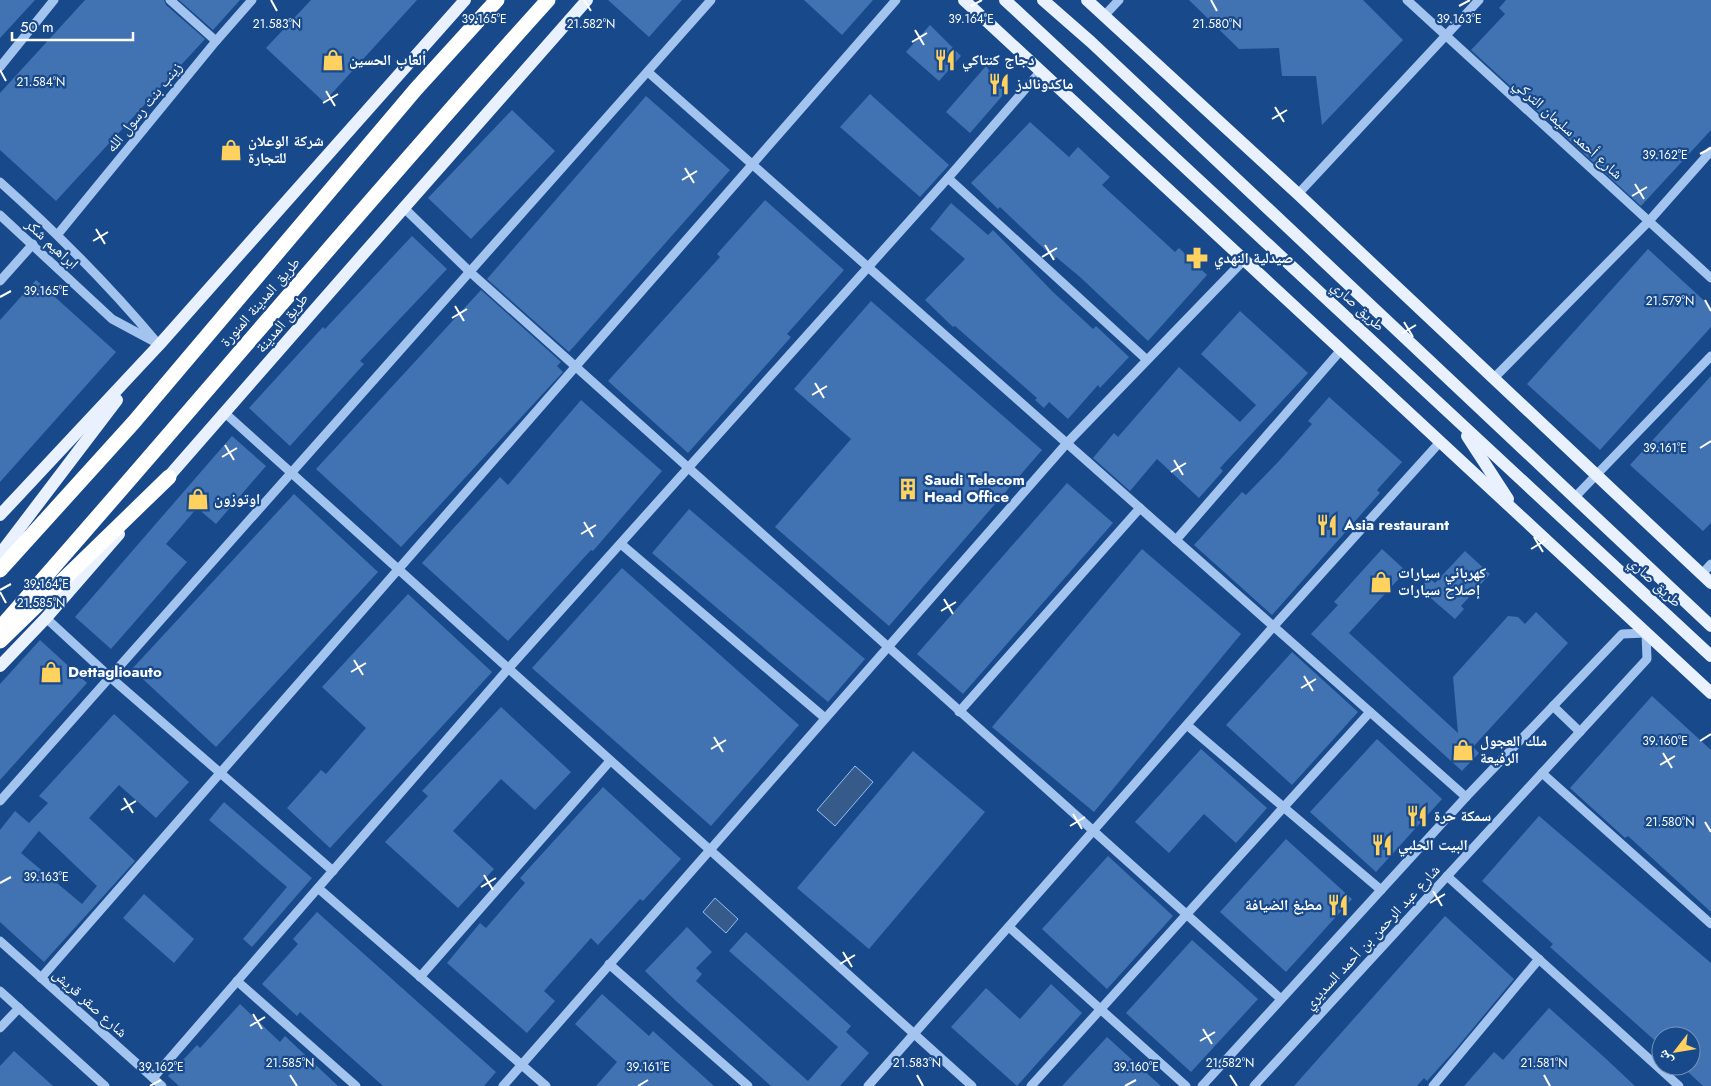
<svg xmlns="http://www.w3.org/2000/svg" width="1711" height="1086" viewBox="0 0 1711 1086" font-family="Jost,'Noto Naskh Arabic',sans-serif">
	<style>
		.water { fill: #365a8a; stroke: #94bff1 }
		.building { fill: #4173b3; fill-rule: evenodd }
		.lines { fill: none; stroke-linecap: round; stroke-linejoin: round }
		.minor { stroke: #a2c4ee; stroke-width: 9 }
		.major { stroke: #e9f1ff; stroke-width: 12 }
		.highway { stroke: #fff; stroke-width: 15 }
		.ticks { fill: none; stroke: #fff; stroke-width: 2 }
		.labels { text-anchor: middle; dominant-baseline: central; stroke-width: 4.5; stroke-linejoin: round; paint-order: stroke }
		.poi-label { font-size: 15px; font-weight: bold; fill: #fff; stroke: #18498b; text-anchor: start }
		.street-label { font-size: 15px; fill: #fff; stroke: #18498b }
		.ticks-label { font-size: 12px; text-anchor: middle; fill: #fff; stroke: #18498b; stroke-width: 4.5; stroke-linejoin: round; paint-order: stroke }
	</style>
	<rect width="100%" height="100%" fill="#18498b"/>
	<g class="water">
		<polygon points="855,766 873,782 835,826 817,810"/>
		<polygon points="715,898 738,919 726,933 703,912"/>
	</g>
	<g class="building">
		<polygon points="0,0 35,0 0,38"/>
		<polygon points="85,0 164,0 166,5 205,39 56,201 0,150 0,93"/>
		<polygon points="179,0 240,0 213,30"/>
		<polygon points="311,0 417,0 324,102 266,48"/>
		<polygon points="608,0 682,0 649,37"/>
		<polygon points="804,0 873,0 842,35"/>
		<polygon points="1189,0 1363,0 1403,40 1322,125 1316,76 1282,76 1279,48 1239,49"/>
		<polygon points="1506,0 1711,0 1711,130 1641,206 1471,50 1505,14 1499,8"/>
		<polygon points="930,25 961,56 939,81 906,52"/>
		<polygon points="986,66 999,84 1010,87 970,133 946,112"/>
		<polygon points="870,94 949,165 920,197 840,127"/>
		<polygon points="646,96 730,170 569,352 487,279"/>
		<polygon points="512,110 555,151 471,239 428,198"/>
		<polygon points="1030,122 1069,157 1078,147 1110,177 1102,185 1175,252 1179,248 1207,275 1148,341 1080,277 1056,257 1055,259 1000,207 998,209 971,183"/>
		<polygon points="765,200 844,270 787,334 791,337 688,453 608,381 720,257 717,254"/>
		<polygon points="951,203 988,235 993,230 1053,292 1093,329 1096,326 1129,357 1100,388 1098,385 1068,419 1049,402 1044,408 1035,400 1037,398 955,326 953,327 925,300 965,259 930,229"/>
		<polygon points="412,236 447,269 360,361 364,364 290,446 249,408 323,327 325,329"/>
		<polygon points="1648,249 1711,307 1711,327 1600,450 1527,384"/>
		<polygon points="36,280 116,352 0,482 0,320"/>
		<polygon points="481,290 561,362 557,366 563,372 401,547 316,469"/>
		<polygon points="871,301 1042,450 889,626 775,527 851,439 794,389"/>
		<polygon points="1240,311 1308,373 1220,468 1223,471 1199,498 1157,459 1130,491 1093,458 1114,433 1118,437 1179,367 1240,422 1256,405 1201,354"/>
		<polygon points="1711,376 1711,523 1703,531 1630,465"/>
		<polygon points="1329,397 1402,462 1377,490 1380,493 1272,615 1194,545 1242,492 1246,495 1279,461 1312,424 1308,421"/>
		<polygon points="581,400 662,471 593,551 591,550 508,641 422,563 500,477 508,485"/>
		<polygon points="232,436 266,466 216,524 197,508 166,544 187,562 111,649 75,617"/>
		<polygon points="1067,483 1113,523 963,694 917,654"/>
		<polygon points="294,494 378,572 216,747 132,669"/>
		<polygon points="689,509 865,659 828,702 652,553"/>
		<polygon points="1142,549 1241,634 1094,812 992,727"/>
		<polygon points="1382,549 1406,571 1349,633 1458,733 1453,677 1508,616 1518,617 1525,624 1536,612 1568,643 1473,747 1479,753 1462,771 1311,634 1338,605 1334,602"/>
		<polygon points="1465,551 1490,574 1461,606 1464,609 1455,619 1419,588 1429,578 1435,583"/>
		<polygon points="622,568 799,725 711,826 532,668"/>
		<polygon points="408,594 492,672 330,848 287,808 321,770 326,774 366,728 322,687"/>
		<polygon points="40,640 87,683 0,780 0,684"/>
		<polygon points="1292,652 1358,712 1292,785 1226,725"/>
		<polygon points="1652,696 1711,750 1711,912 1628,836 1625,838 1570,788"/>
		<polygon points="501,707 571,772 535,810 501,779 453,831 494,869 458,908 385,842 428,796 422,791"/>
		<path d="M114,714L189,782L156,818L119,785L89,818L135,861L44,962L0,922V830L15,811L29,823L48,803L39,796ZM39,831L97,886L82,904L21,853Z"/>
		<polygon points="1377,739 1442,799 1376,872 1310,812"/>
		<polygon points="1201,749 1267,808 1236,843 1204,814 1169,853 1135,822"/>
		<polygon points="913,751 985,812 869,949 797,888"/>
		<polygon points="603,787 681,859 643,901 640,899 598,945 591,938 544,991 555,1001 527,1033 447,963 480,923 486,928 525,883 520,878"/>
		<polygon points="224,802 312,878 252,947 243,939 287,887 209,820"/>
		<polygon points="1539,816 1711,963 1711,1086 1703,1086 1686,1070 1691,1066 1691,1036 1661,1036 1661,1046 1550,947 1553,944 1482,881"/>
		<polygon points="1286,839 1352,899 1286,972 1220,912"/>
		<polygon points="1108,856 1173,916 1107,989 1042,929"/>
		<polygon points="144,894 194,939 174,963 123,918"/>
		<polygon points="317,912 496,1072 484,1086 383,1086 300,1012 297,1016 262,984 298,944 293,939"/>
		<polygon points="1445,916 1514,979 1455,1050 1427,1081 1424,1078 1417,1086 1294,1086"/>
		<polygon points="687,927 712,952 696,968 702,974 696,981 808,1081 838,1047 729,951 746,932 851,1026 846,1032 869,1053 840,1086 771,1086 676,1001 645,971"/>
		<polygon points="1192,940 1258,999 1191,1072 1126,1013"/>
		<polygon points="1051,984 1082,1013 1017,1086 951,1027 986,988 1020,1019"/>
		<polygon points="602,994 649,1036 653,1031 714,1086 596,1086 617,1062 575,1024"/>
		<polygon points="240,1004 280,1042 285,1036 338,1086 179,1086 168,1076 197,1045 200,1048"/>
		<polygon points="1549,1008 1604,1057 1635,1086 1464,1086 1494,1052 1503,1060"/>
		<polygon points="1107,1037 1141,1068 1161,1086 1062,1086"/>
		<polygon points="14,1051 53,1086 0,1086 0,1066"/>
	</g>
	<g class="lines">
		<g class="minor">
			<polyline points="170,0 216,41"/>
			<polyline points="1407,0 1711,278"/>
			<polyline points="1104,16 1119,0"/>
			<polyline points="0,67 54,0"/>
			<polyline points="648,72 1466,797"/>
			<polyline points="948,178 1147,360"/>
			<path d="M0,182C57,233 110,286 159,345"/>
			<polyline points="1298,194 1479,0"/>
			<polyline points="403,207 470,272 1281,999"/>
			<polyline points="0,215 112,319 153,341"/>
			<polyline points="58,234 216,41 252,0"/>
			<polyline points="0,281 33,244"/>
			<polyline points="1493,379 1649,221 1711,151"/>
			<polyline points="226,414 972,1086"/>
			<polyline points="1575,497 1711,356"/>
			<polyline points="1176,540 1341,350"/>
			<polyline points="621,544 825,718"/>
			<polyline points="1702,574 1711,564"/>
			<polyline points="46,618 110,677 333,871"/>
			<polyline points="1553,706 1580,732"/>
			<polyline points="959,712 1140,508"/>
			<polyline points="1187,725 1381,890"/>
			<polyline points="1542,773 1711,924"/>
			<polyline points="0,801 711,0"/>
			<polyline points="1447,876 1679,1086"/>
			<polyline points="318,888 546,1086"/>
			<polyline points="1009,927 1186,1086"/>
			<polyline points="0,941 162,1086"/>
			<polyline points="609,964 748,1086"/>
			<polyline points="420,977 610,761"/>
			<polyline points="41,978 896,0"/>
			<polyline points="237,981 356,1086"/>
			<polyline points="0,991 105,1086"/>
			<polyline points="0,1028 19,1008"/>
			<polyline points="153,1078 508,669 948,178 1040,72"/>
			<polyline points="503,1086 1067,443 1244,260"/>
			<polyline points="868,1086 1273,627 1440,442"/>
			<polyline points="1031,1086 1370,712"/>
			<polyline points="1202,1086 1466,797 1622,634 1646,633 1647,659 1254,1086"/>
			<polyline points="1433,1086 1539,959"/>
		</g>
		<g class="major">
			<polyline points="964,0 1711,693"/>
			<polyline points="1005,0 1711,656"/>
			<polyline points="1043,0 1091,42 1711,626"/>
			<polyline points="1087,0 1298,194 1711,583"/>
			<polyline points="1467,436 1508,499"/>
			<path d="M163,483C304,322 445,160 587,0"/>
			<polyline points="0,515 159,345 465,0"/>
			<polyline points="0,554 117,400"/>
			<polyline points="0,666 46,618 119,534"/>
		</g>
		<g class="highway">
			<polyline points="0,570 134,422 416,89 497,0"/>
			<path d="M0,628C184,420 362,206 548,0"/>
			<polyline points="0,641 169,477"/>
		</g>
	</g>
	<path class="ticks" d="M271,0L277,11M584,0L591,11M1211,0L1217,11M484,6L494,0M971,6L982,0M1459,6L1470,0M915,30L924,45M912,42L927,33M0,70L6,81M326,91L335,106M323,103L338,94M1275,107L1284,122M1272,119L1287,110M1700,154L1711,148M685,168L694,183M682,180L697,171M1635,184L1644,199M1632,196L1647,187M96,229L105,244M93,241L108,232M1045,245L1054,260M1042,257L1057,248M0,297L11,291M1705,300L1711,311M455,306L464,321M452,318L467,309M1404,322L1413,337M1401,334L1416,325M815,383L824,398M812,395L827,386M225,445L234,460M1700,448L1711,441M222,457L237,448M1174,460L1183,475M1171,472L1186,463M584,522L593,537M581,534L596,525M1534,537L1543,552M1531,549L1546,540M0,590L11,584M0,592L6,603M944,599L953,614M941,611L956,602M354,660L363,675M351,672L366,663M1304,676L1313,691M1301,688L1316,679M714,737L723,752M1700,741L1711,734M711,749L726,740M1663,753L1672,768M1660,765L1675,756M124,798L133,813M121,810L136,801M1073,814L1082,829M1705,822L1711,832M1070,826L1085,817M484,875L493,890M0,883L11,877M481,887L496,878M1433,891L1442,906M1430,903L1445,894M843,952L852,967M840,964L855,955M253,1014L262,1029M250,1026L265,1017M1203,1029L1212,1044M1200,1041L1215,1032M290,1075L297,1086M917,1075L923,1086M1230,1075L1237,1086M1544,1075L1550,1086M150,1086L161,1080M638,1086L648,1080M1125,1086L1136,1080"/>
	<defs>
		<g id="shop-bare" transform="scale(1.725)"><path d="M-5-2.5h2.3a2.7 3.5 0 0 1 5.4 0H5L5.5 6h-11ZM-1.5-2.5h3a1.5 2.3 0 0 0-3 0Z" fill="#ffd25f" stroke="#18498b" stroke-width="2.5" paint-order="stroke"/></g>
		<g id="restaurant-bare" transform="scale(1.725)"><path d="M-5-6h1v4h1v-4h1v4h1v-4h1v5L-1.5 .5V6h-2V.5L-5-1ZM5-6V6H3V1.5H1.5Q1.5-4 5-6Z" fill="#ffd25f" stroke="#18498b" stroke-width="2.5" paint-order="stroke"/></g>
		<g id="pharmacy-bare" transform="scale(1.725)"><path d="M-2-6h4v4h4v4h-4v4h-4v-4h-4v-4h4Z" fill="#ffd25f" stroke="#18498b" stroke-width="2.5" paint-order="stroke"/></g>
		<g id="building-bare" transform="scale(1.725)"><path d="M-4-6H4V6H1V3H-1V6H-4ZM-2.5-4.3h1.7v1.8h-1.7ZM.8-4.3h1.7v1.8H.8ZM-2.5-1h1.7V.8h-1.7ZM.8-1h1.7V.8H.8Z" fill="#ffd25f" stroke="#18498b" stroke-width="2.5" paint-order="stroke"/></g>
	</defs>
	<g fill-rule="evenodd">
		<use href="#shop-bare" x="333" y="60"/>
		<use href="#restaurant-bare" x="945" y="60"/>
		<use href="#restaurant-bare" x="999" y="84"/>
		<use href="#shop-bare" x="231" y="150"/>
		<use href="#pharmacy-bare" x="1197" y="258"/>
		<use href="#building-bare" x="908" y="489"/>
		<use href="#shop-bare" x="198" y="499"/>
		<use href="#restaurant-bare" x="1327" y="525"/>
		<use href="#shop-bare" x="1381" y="582"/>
		<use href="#shop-bare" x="51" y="672"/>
		<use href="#shop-bare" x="1463" y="750"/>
		<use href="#restaurant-bare" x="1417" y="816"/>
		<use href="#restaurant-bare" x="1382" y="845"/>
		<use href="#restaurant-bare" x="1338" y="905"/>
	</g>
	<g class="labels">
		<g class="poi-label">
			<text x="349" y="60">ألعاب الحسين</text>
			<text x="962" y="60">دجاج كنتاكي</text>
			<text x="1016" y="84">ماكدونالدز</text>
			<text x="248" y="141">شركة الوعلان<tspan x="248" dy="17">للتجارة</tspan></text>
			<text x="1214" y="258">صيدلية النهدي</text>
			<text x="924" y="480">Saudi Telecom<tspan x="924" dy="17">Head Office</tspan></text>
			<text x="214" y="499">اوتوزون</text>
			<text x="1344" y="525">Asia restaurant</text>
			<text x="1398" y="573">كهربائي سيارات<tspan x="1398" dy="17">إصلاح سيارات</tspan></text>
			<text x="68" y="672">Dettaglioauto</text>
			<text x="1480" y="741">ملك العجول<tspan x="1480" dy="17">الرفيعة</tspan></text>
			<text x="1434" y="816">سمكة حرة</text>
			<text x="1398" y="845">البيت الحلبي</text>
			<text x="1322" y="905" text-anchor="end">مطبغ الضيافة</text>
		</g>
		<g class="street-label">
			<text transform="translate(144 107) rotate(-51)">زينب بنت رسول الله</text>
			<text transform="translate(1568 129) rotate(42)">شارع أحمد سليمان التركي</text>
			<text transform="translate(52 244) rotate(43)">ابراهيم شكر</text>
			<text transform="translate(260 302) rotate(-49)">طريق المدينة المنورة</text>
			<text transform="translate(1358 306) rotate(43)">طريق صاري</text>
			<text transform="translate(282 323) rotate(-50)">طريق المدينة</text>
			<text transform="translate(1655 582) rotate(43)">طريق صاري</text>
			<text transform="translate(1372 937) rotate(-47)">شارع عبد الرحمن بن أحمد السديري</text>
			<text transform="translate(90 1003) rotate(42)">شارع صقر قريش</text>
		</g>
	</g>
	<g class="ticks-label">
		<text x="971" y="23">39.164°E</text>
		<text x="484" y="23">39.165°E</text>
		<text x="1459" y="23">39.163°E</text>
		<text x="277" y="28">21.583°N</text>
		<text x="591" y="28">21.582°N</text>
		<text x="1217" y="28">21.580°N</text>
		<text x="41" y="86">21.584°N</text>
		<text x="1665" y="159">39.162°E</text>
		<text x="46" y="295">39.165°E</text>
		<text x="1670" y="305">21.579°N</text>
		<text x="1665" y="452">39.161°E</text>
		<text x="46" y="588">39.164°E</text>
		<text x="41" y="607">21.585°N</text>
		<text x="1665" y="745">39.160°E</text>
		<text x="1670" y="826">21.580°N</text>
		<text x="46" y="881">39.163°E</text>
		<text x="290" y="1067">21.585°N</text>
		<text x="917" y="1067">21.583°N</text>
		<text x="1230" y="1067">21.582°N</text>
		<text x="1544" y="1067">21.581°N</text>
		<text x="161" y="1071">39.162°E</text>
		<text x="648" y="1071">39.161°E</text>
		<text x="1136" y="1071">39.160°E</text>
	</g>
	<g transform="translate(1676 1051) rotate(239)"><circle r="24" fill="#18498b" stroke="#7492b9"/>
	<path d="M0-4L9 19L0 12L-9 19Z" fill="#ffd25f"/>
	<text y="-8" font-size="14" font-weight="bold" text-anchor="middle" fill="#ffffff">ش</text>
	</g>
	<path d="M12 32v8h121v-8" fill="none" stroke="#ffffff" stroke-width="2.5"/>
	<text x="20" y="32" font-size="15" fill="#ffffff" stroke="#18498b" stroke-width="4" paint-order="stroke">50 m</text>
</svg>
